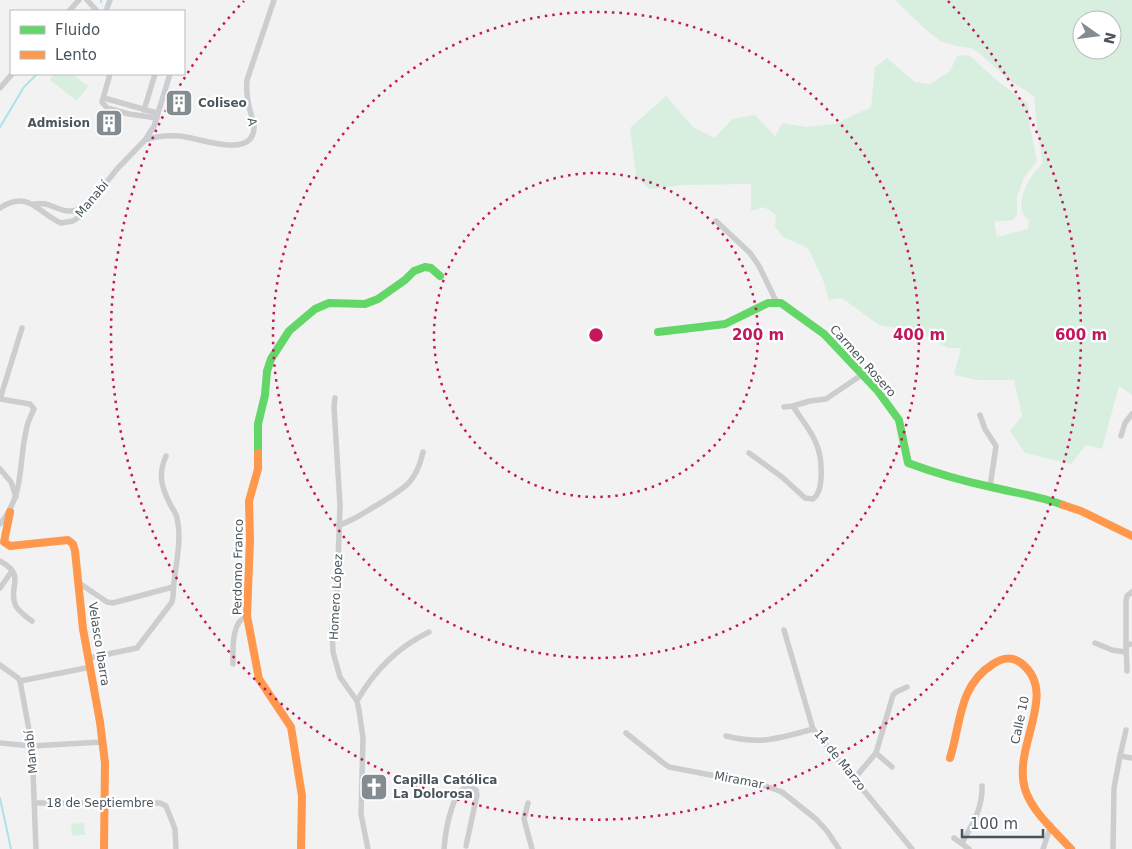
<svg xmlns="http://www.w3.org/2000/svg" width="1132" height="849" viewBox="0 0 1132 849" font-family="'DejaVu Sans',sans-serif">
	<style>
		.green { fill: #d8efe0; fill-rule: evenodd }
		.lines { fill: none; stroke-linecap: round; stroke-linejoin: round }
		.stream { stroke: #aee1eb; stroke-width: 2 }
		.street { stroke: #cbcdcf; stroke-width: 5.5 }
		.fast { stroke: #63d668; stroke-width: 8 }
		.slow { stroke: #ff974d; stroke-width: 8 }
		.ring { fill: none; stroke: #c2185b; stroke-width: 2.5; stroke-dasharray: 2.5 5 }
		.labels { text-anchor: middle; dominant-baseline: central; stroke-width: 4.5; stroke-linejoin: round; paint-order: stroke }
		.poi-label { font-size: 12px; font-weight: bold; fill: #49555d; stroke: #fff; text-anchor: start }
		.street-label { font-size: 12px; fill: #49555d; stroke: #fff }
		.centre { fill: #c2185b; stroke: #fff; stroke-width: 2.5 }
		.ring-label { font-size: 15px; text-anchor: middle; font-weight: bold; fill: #c2185b; stroke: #fff; stroke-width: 4.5; stroke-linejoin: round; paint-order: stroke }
	</style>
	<rect width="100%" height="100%" fill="#f2f2f2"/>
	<g class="green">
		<path d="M895,0H1132V395L1119,386L1102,449L1086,445L1071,464L1025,453L1010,431L1022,416L1014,380H977L954,375L961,348H948L918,332L879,325L842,298L829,300L823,280L808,248L783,237L775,227L776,215L764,207L751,211V184L685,185L649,189L636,176L630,128L666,96L693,127L715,138L732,119L755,115L775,136L782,123L806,127L835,124L871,107L875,67L887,58L915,82L930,84L950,71L957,56L967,55L971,57L1000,83L1028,103L1030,127L1037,161L1024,178L1017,197V215L1013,220L994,222L997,237L1028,229L1029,221C1027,218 1023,214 1022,211C1018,196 1032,172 1043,163L1037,128L1034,96L1009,80L978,52L971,48L956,46L940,41L925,29ZM1082,20H1112V50H1082Z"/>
		<polygon points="54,74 72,74 88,86 77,101 50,80"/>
		<polygon points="84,823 85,835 72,836 71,824"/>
	</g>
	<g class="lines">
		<g class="stream">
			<polyline points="101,2 101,0"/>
			<polyline points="0,127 24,87 37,74"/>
			<polyline points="0,798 11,849"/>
		</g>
		<g class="street">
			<polyline points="87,0 97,11"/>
			<polyline points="69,11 79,0"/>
			<polyline points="106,11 110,0"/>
			<polyline points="110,74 102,102 107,108 129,114 157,118"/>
			<polyline points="0,88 12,74"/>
			<polyline points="104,98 157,113"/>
			<polyline points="144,110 155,74"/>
			<path d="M145,140C156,136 167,135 179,136C197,137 251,160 254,129C255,124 252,120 251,114C248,104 246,91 247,80L274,0"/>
			<path d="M34,204C54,200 61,219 85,207"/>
			<path d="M0,208C28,189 38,213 61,223L73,221L79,217L117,169L145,140L154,126L170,74"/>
			<polyline points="716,221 750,253 759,266 776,301"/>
			<polyline points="335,398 334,407 340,505 337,593 332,628 333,652 340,677 357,701 359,710 363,738 361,814 368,849"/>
			<path d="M0,399L30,404L34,409C31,416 27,423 26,431C18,467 25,493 0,524"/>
			<polyline points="0,399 22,328"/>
			<polyline points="784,407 793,406 810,401 826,399 863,374"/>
			<polyline points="980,415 985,429 996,446 990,487"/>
			<polyline points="1121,436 1125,423 1132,414"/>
			<path d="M749,453L782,477L805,498L813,499C825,490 822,456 816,443C811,430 800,418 793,406"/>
			<polyline points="0,469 11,482 16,497"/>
			<path d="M339,525C353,521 365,512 377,505C403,489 416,484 423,452"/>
			<path d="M0,561C27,576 8,586 15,604C17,611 27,617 32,621"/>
			<polyline points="79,583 107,602 113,603 173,587"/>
			<polyline points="0,588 12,571"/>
			<polyline points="784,630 813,729 912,849"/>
			<polyline points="1095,643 1112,650 1125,652"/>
			<polyline points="1126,645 1126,601 1127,596 1132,592"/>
			<path d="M89,658L137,648L172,602C174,595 173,590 174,583C176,563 182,538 177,518C176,513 172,508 170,504C161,486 158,474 166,456"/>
			<path d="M233,664C233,649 231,622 247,616"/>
			<polyline points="0,665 18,678 20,681 32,746 36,849"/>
			<polyline points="1127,671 1126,645 1132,644"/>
			<polyline points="20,681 91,667"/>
			<path d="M357,701C374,671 398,647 429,632"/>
			<polyline points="626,733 662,762 669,767 763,785 782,792 816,819 827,831 839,849"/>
			<path d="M726,736C761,745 780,738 813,729"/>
			<polyline points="0,743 32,746 102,742"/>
			<polyline points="876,753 892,767"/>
			<polyline points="1120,756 1126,730"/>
			<polyline points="854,779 876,753 893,695 896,692 907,687"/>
			<polyline points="35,803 160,803 166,806 175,829 176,849"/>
			<polyline points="528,803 524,819 532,849"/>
			<polyline points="954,838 969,849"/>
			<path d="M962,843C972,825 983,808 982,786"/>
			<path d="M444,849C445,836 453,773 476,790L477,795L466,846"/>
			<polyline points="1043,849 1051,825"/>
			<polyline points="1113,849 1114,788 1120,756 1132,758"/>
		</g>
		<g class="fast">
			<path d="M658,332L725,324L768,303H781L824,334L877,390L899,420L908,463C935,473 963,481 991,487C1015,493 1040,496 1063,505"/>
			<polyline points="258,453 258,424 265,395 267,371 271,359 289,331 315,309 329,303 365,304 378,299 405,280 414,271 425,267 431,268 440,276"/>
		</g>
		<g class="slow">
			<polyline points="258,453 258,469 249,501 250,539 247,616 259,679 291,727 302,796 301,849"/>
			<polyline points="1063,505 1081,511 1132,536"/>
			<polyline points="10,512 4,542 10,546 68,540 73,544 75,551 83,629 100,722 105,763 104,849"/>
			<path d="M950,758C961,724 958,686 993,664C1002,658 1012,656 1021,663C1060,693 1012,746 1025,789C1032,812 1055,831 1071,849"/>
		</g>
	</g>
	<g class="ring">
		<circle cx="596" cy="335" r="162"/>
		<circle cx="596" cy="335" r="323"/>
		<path d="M948 1A485 485 0 1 1 244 1"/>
	</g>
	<defs>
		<g id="building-square" transform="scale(1.4375)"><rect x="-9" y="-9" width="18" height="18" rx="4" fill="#848c91" stroke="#fff"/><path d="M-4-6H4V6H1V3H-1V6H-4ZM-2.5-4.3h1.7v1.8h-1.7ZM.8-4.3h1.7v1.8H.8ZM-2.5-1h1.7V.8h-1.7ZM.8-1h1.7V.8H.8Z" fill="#fff"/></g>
		<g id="church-square" transform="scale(1.4375)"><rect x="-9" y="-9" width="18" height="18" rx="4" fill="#848c91" stroke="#fff"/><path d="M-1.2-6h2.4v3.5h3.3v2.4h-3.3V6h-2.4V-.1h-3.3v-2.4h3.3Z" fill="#fff"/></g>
	</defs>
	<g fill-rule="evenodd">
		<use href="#building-square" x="179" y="103"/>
		<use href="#building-square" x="109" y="123"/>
		<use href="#church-square" x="374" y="787"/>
	</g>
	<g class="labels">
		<g class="poi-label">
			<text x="198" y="103">Coliseo</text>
			<text x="90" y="123" text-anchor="end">Admision</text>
			<text x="393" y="780">Capilla Católica<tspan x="393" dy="14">La Dolorosa</tspan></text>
		</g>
		<g class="street-label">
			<text transform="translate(252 122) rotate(81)">A</text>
			<text transform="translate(92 199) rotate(-50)">Manabí</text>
			<text transform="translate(863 361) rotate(48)">Carmen Rosero</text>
			<text transform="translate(238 567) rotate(-89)">Perdomo Franco</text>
			<text transform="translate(336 597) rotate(-87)">Homero López</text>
			<text transform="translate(99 644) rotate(81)">Velasco Ibarra</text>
			<text transform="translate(1020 720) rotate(-78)">Calle 10</text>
			<text transform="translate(31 752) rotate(-96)">Manabí</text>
			<text transform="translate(840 760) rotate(51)">14 de Marzo</text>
			<text transform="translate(739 780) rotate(11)">Miramar</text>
			<text x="100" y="803">18 de Septiembre</text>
		</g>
	</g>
	<circle cx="596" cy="335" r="8" class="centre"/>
	<g class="ring-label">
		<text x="758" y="340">200 m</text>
		<text x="919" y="340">400 m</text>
		<text x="1081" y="340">600 m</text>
	</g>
	<rect x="10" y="10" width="175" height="65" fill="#ffffff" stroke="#b6bbbe"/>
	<rect x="20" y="26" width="25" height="8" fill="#63d668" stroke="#b6bbbe"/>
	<text x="55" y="35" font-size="15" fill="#49555d">Fluido</text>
	<rect x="20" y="51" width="25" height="8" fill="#ff974d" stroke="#b6bbbe"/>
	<text x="55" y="60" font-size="15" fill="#49555d">Lento</text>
	<g transform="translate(1097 35) rotate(104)"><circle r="24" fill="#ffffff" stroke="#b6bbbe"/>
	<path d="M0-4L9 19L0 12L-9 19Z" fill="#848c91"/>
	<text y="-8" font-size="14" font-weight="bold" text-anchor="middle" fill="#49555d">N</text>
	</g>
	<path d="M962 829v8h81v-8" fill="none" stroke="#49555d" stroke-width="2.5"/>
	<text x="970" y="829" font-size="15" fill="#49555d" stroke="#ffffff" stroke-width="4" paint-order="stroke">100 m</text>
</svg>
